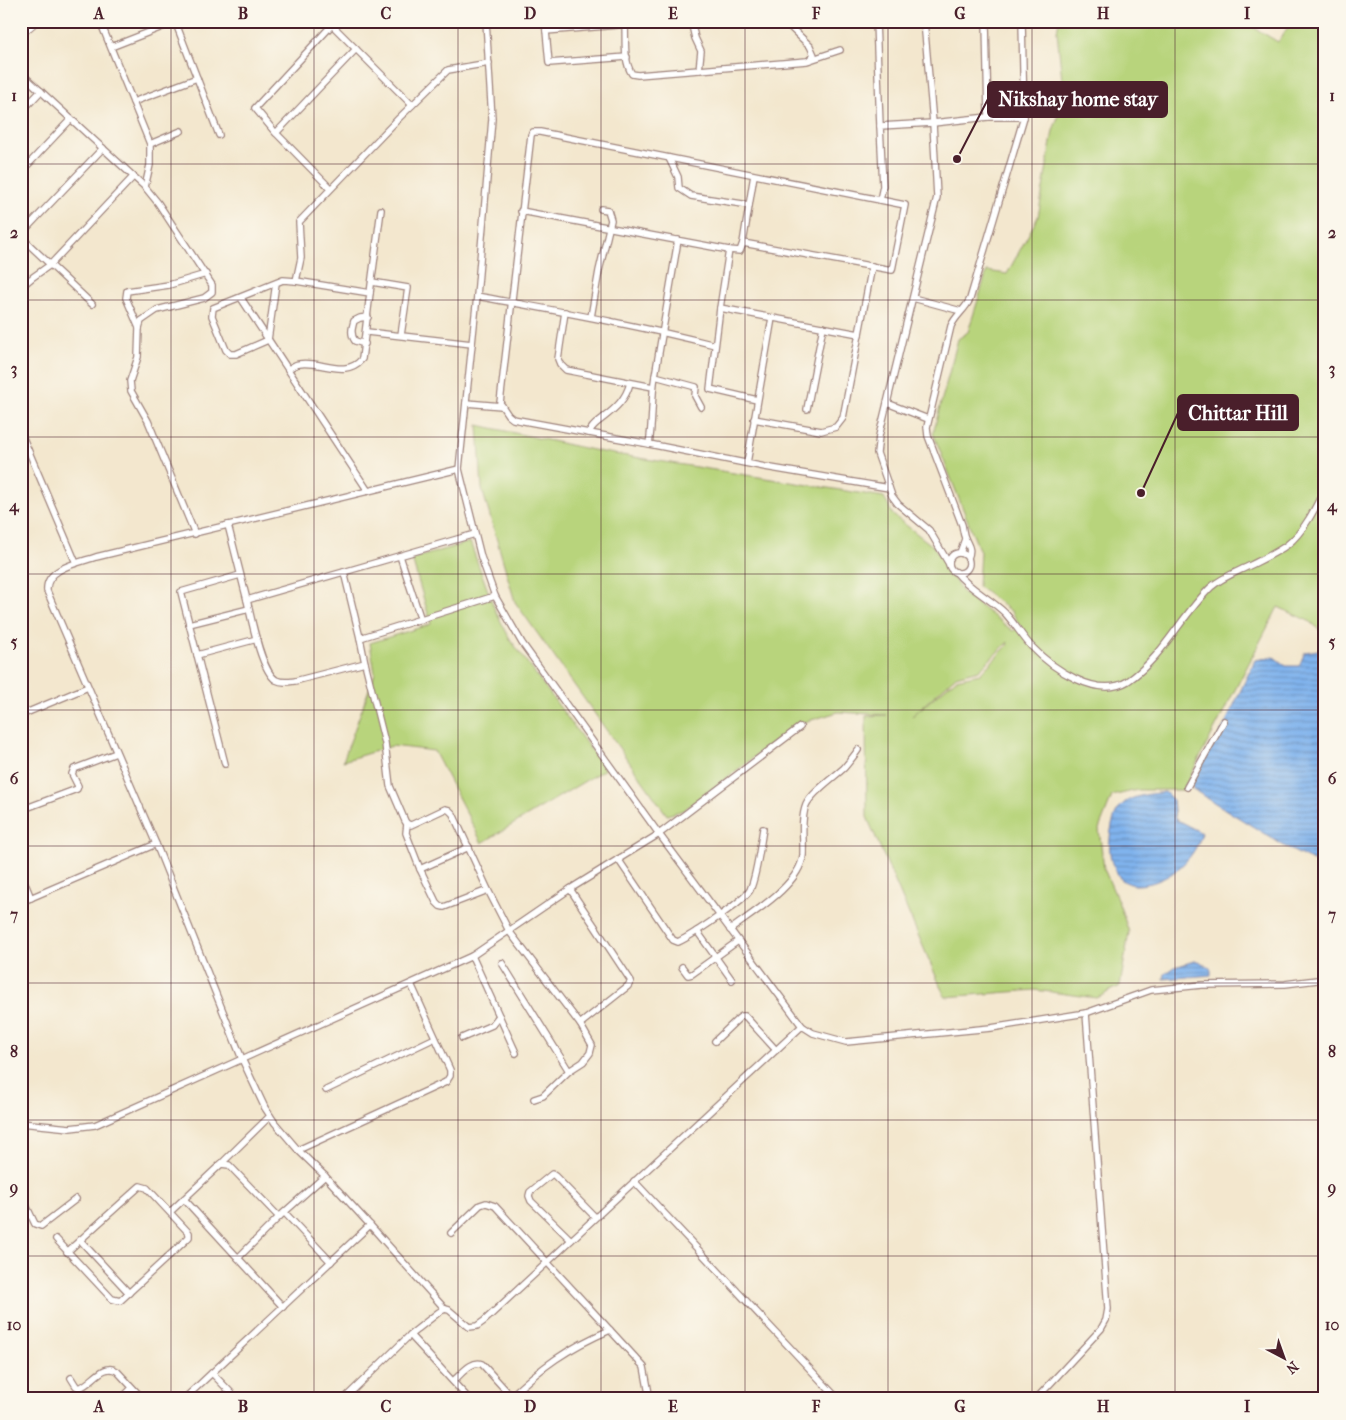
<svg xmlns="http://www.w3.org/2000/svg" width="1346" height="1420" viewBox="0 0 1346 1420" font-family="'IM FELL French Canon',serif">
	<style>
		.green { fill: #b8d47b; stroke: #817a53; fill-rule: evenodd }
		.water { fill: url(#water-rules); stroke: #65698c }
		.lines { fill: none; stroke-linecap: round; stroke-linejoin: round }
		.minor-casing { stroke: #9e837c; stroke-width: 8 }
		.major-casing { stroke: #9e837c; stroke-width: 9 }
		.minor { stroke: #fff; stroke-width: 5.5 }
		.major { stroke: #fff; stroke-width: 7 }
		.grid { fill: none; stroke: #4a1f2b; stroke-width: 1; stroke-opacity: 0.55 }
		.leader { fill: none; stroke: #4a1f2b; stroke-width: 2 }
		.callout-dot { fill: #4a1f2b; stroke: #fbf7ec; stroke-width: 2 }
		.callout { fill: #4a1f2b; stroke: #4a1f2b; stroke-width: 2 }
		.callout-label { font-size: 20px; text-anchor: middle; font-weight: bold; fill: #fff }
		.neatline { fill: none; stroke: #4a1f2b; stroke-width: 2 }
		.grid-label { font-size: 16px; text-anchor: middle; font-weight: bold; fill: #4a1f2b }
	</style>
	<defs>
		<pattern id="water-rules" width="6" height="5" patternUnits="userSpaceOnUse" patternTransform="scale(1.25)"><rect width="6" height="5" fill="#80b3ed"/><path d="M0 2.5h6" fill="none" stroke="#6b91c0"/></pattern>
	</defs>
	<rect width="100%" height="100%" fill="#fbf7ec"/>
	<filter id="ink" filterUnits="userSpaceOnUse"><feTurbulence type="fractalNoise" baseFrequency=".02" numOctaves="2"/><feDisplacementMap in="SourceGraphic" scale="10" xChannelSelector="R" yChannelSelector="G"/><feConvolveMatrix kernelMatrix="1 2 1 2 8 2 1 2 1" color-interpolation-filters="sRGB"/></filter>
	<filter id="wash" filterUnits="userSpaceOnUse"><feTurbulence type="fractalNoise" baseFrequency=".0096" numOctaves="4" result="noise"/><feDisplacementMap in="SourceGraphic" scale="20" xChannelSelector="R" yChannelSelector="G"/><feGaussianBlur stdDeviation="1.12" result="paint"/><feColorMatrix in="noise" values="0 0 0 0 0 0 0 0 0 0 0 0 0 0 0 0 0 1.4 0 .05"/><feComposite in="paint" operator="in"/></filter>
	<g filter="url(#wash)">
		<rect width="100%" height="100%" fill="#f3e7ce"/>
		<g class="green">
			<path d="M1059,21H1243L1278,42L1292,21H1325V635L1311,622L1278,607L1183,790H1137L1112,796L1099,829L1104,869L1118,901L1129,932L1120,986L1097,998L1035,990L945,997L867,817L866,716L887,715L838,712L798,724L684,810L667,815L515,602L482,489L478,425L602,452L884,497L893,515L934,547L962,592L1013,631L1020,626L1012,612L978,586L980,552L933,433L958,339L968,332L987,271L1007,274L1038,217L1053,131L1064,100L1057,31ZM1008,642L1007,646L980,674L956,679L912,716L956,676L979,670Z"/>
			<polygon points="470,542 495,610 510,639 605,769 482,843 434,751 392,746 343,761 375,673 370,643 431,624 412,559"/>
		</g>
		<g class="water">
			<polygon points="1325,649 1325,867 1289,849 1194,790 1191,785 1225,724 1255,660 1274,657 1286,666 1299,666 1305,652"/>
			<path d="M1165,792L1173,800L1175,819L1202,833C1194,861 1166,885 1136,885C1131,885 1126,882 1121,880C1118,875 1115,869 1112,863C1107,848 1110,818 1121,806C1130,795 1152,794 1165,792Z"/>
			<polygon points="1194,961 1199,961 1211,969 1211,975 1164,979 1165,974 1175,967"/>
		</g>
	</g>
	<g filter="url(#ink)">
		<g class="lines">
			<g class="minor-casing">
				<g id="minor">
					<polyline points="100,21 150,144 150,165 145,187"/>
					<polyline points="175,21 219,135"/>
					<polyline points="328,21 412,105"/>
					<polyline points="486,21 492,119 477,296 459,469 481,557 495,596 522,643 659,834 802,1026 813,1033 846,1042 991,1028 1086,1013 1151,990 1202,985 1285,984 1325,979"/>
					<polyline points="545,21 546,31 667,21"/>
					<polyline points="691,21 695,38 701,51 699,70 807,61 840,50"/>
					<polyline points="784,21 810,46 814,55 809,60"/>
					<polyline points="876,21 880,126"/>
					<polyline points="924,21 933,123 988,117 1024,117 1022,21"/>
					<polyline points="986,21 988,117"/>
					<path d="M625,25C626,39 623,61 632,74L638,75L699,70"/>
					<polyline points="546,31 549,63 627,57"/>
					<polyline points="111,47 175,22"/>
					<polyline points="21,73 145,187 158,203 212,285 212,292 204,298 157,310 141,321 139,328 138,357 130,381 131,391 148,421 195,534"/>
					<polyline points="133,102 197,78"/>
					<polyline points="21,112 41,91"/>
					<polyline points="276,133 356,49"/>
					<polyline points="150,144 181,131"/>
					<polyline points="669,158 678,177 679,188 691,196 749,205"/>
					<polyline points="21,172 71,119"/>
					<polyline points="330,188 274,131 255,108 332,25"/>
					<polyline points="880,200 883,186 880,126 933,123 937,197 879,436 877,453 892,496 898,504 929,530 949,564"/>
					<polyline points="521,211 729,250"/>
					<polyline points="21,234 103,148"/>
					<polyline points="21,237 92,304"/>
					<polyline points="678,240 655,376 696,387 695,396 701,407"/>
					<polyline points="743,243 740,251 729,250 720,308 859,334 872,266"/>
					<polyline points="372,282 408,288 401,335"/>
					<polyline points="276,283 268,340 236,354 230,354 226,350 212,316 213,308 283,280 296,281"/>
					<polyline points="21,287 33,277 50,265 133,177"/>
					<polyline points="370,293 381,210"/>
					<path d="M477,296C557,311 637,325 715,345"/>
					<polyline points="241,298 368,491"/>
					<polyline points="913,298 961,311"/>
					<polyline points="720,308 710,389 757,400"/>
					<polyline points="565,312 558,359 560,364 566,370 653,387"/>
					<polyline points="591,317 599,271 611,220 608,210 601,209"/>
					<polyline points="139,328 126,298 127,291 169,285 206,274"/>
					<polyline points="367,332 472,344"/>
					<path d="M365,344L355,341C350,334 352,328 354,321L360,318L368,317"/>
					<path d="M288,369C291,368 295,364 299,364C320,360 345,379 362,359L370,293L296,281L301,258L299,222L399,118L448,70L489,63"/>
					<path d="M655,376C651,399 653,421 649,444L513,419L508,415L500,403L531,135L533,132H540L905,205L892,270L743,243L754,175"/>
					<polyline points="466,403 502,406"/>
					<polyline points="887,403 928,419"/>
					<polyline points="807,409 823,327"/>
					<polyline points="754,419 821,431 836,427 843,418 859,334"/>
					<polyline points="21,433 76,563"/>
					<path d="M589,433C592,425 597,423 603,418C616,408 626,399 630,383"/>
					<polyline points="649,444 765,467 889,488"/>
					<polyline points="747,463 772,318"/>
					<polyline points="228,525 247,600 475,534"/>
					<circle cx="959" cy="563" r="10"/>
					<polyline points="960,553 965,539"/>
					<polyline points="400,556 421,620"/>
					<path d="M968,558C972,548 968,546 965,538C963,534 963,529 962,525L928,436L927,427L951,326C956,315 965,310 970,299L1024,117"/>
					<polyline points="344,572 360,638"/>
					<path d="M956,572C969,589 990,598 1005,613C1015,624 1022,636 1031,646C1052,668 1097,700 1128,681C1163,657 1181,616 1211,587C1222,577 1237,572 1251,565C1263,559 1276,553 1287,545C1304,532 1316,507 1325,488"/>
					<path d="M247,600C251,617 261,671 276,680C282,683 288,682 295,681L365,663L360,638L495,596"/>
					<polyline points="189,624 249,609"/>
					<polyline points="197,655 257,639"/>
					<polyline points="365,663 385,743 390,786 405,821 407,824 411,825 445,809 449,810 453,814 488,890 509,931 580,1024 628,986 631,981 570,889"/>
					<polyline points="21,715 88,687"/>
					<polyline points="225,764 181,592 240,575"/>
					<polyline points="1187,787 1224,721"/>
					<polyline points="21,810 77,789 78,786 72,774 74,769 116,753"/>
					<polyline points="407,824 406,833 420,869 436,902 440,906 444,907 488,890"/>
					<path d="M618,859L673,940L678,942C691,936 744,901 750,890C757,875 760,846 763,829"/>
					<polyline points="420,869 469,847"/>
					<polyline points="21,874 31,898"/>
					<polyline points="21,902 156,844"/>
					<path d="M730,930C752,913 800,885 803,855C804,840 800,820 806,805C812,792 833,778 844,768C849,762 854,756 858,750"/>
					<polyline points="697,931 732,980"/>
					<polyline points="472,956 516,1053"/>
					<polyline points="502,963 569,1071"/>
					<polyline points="682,967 688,975 692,974 738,941"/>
					<polyline points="462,1038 492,1025 499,1016"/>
					<polyline points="715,1041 739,1018 742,1016 745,1016 776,1050"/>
					<polyline points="326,1090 435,1038"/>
					<polyline points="534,1099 543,1096 569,1071 583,1062 590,1053 592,1045 580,1024"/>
					<polyline points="21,1123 70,1128 95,1125 472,956 570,889 659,834 800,727"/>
					<polyline points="298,1150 446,1082 450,1076 450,1070 411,984"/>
					<polyline points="221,1164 270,1116"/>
					<polyline points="634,1181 838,1399"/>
					<polyline points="21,1195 35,1224 41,1226 76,1199"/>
					<polyline points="184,1199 283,1307"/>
					<polyline points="170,1212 221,1164 229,1165 279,1217 325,1176"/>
					<polyline points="285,1213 331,1262"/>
					<path d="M451,1233L480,1205L486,1203L495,1206L610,1330C568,1348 541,1367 508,1399"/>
					<polyline points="56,1239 112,1299 120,1301 186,1240 189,1237 189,1233 147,1188 140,1186 67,1252"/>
					<polyline points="80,1240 129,1293"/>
					<polyline points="571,1240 531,1201 529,1196 530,1192 552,1174 555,1176 595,1217"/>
					<polyline points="238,1258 279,1217"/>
					<path d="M445,1309L370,1225L325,1176L298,1150L275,1123L265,1108L242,1059L156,844L47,591C45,568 78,563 96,557L459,469"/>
					<polyline points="610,1330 644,1367 650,1399"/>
					<polyline points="410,1335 469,1399"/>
					<polyline points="212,1373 237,1399"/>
					<path d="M71,1378L76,1386L79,1388C92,1384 103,1362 117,1371L143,1399"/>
					<path d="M453,1381C461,1375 471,1360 482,1364L511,1396"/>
					<polyline points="121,1399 132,1388"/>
					<polyline points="184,1399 370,1225"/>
					<polyline points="344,1399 410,1335 439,1312 445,1309 449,1310 469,1327 477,1326 484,1321 802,1026"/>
					<polyline points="1036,1399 1101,1329 1106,1320 1108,1309 1086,1013"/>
				</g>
			</g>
			<g class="major-casing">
				<polyline id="major" points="21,34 36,21"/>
			</g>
			<use href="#minor" class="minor"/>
			<use href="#major" class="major"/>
		</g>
	</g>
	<path class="grid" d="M171,21V1399M314,21V1399M458,21V1399M601,21V1399M745,21V1399M888,21V1399M1032,21V1399M1175,21V1399M21,164H1325M21,300H1325M21,437H1325M21,574H1325M21,710H1325M21,846H1325M21,983H1325M21,1120H1325M21,1256H1325"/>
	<path class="leader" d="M957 159L988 99M1141 493L1178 413"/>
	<g class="callout-dot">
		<circle cx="957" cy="159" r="5"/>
		<circle cx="1141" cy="493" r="5"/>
	</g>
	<g class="callout">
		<rect x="988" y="82" width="179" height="35" rx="5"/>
		<rect x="1178" y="395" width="120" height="35" rx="5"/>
	</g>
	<g class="callout-label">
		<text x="1078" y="106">Nikshay home stay</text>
		<text x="1238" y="420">Chittar Hill</text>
	</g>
	<rect width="1346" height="1420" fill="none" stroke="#fbf7ec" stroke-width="55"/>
	<g transform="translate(1284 1358) rotate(139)" stroke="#fbf7ec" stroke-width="4" paint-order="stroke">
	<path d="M0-4L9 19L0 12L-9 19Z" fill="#4a1f2b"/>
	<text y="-8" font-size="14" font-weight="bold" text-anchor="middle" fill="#4a1f2b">N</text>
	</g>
	<rect x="28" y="28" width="1290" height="1364" class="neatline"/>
	<g class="grid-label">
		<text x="99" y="19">A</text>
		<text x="243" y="19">B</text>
		<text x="386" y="19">C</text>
		<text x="530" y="19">D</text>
		<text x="673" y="19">E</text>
		<text x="816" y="19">F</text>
		<text x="960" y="19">G</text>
		<text x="1103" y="19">H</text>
		<text x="1247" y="19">I</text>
		<text x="14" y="101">1</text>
		<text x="1332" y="101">1</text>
		<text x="14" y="238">2</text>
		<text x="1332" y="238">2</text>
		<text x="14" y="374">3</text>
		<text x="1332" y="374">3</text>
		<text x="14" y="511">4</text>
		<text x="1332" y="511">4</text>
		<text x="14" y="647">5</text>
		<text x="1332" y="647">5</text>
		<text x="14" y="784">6</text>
		<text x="1332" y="784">6</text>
		<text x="14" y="920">7</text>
		<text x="1332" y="920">7</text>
		<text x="14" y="1057">8</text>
		<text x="1332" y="1057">8</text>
		<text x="14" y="1193">9</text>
		<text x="1332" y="1193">9</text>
		<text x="14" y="1330">10</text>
		<text x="1332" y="1330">10</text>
		<text x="99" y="1412">A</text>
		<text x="243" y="1412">B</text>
		<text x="386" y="1412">C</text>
		<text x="530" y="1412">D</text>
		<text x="673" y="1412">E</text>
		<text x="816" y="1412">F</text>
		<text x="960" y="1412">G</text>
		<text x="1103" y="1412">H</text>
		<text x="1247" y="1412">I</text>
	</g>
</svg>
